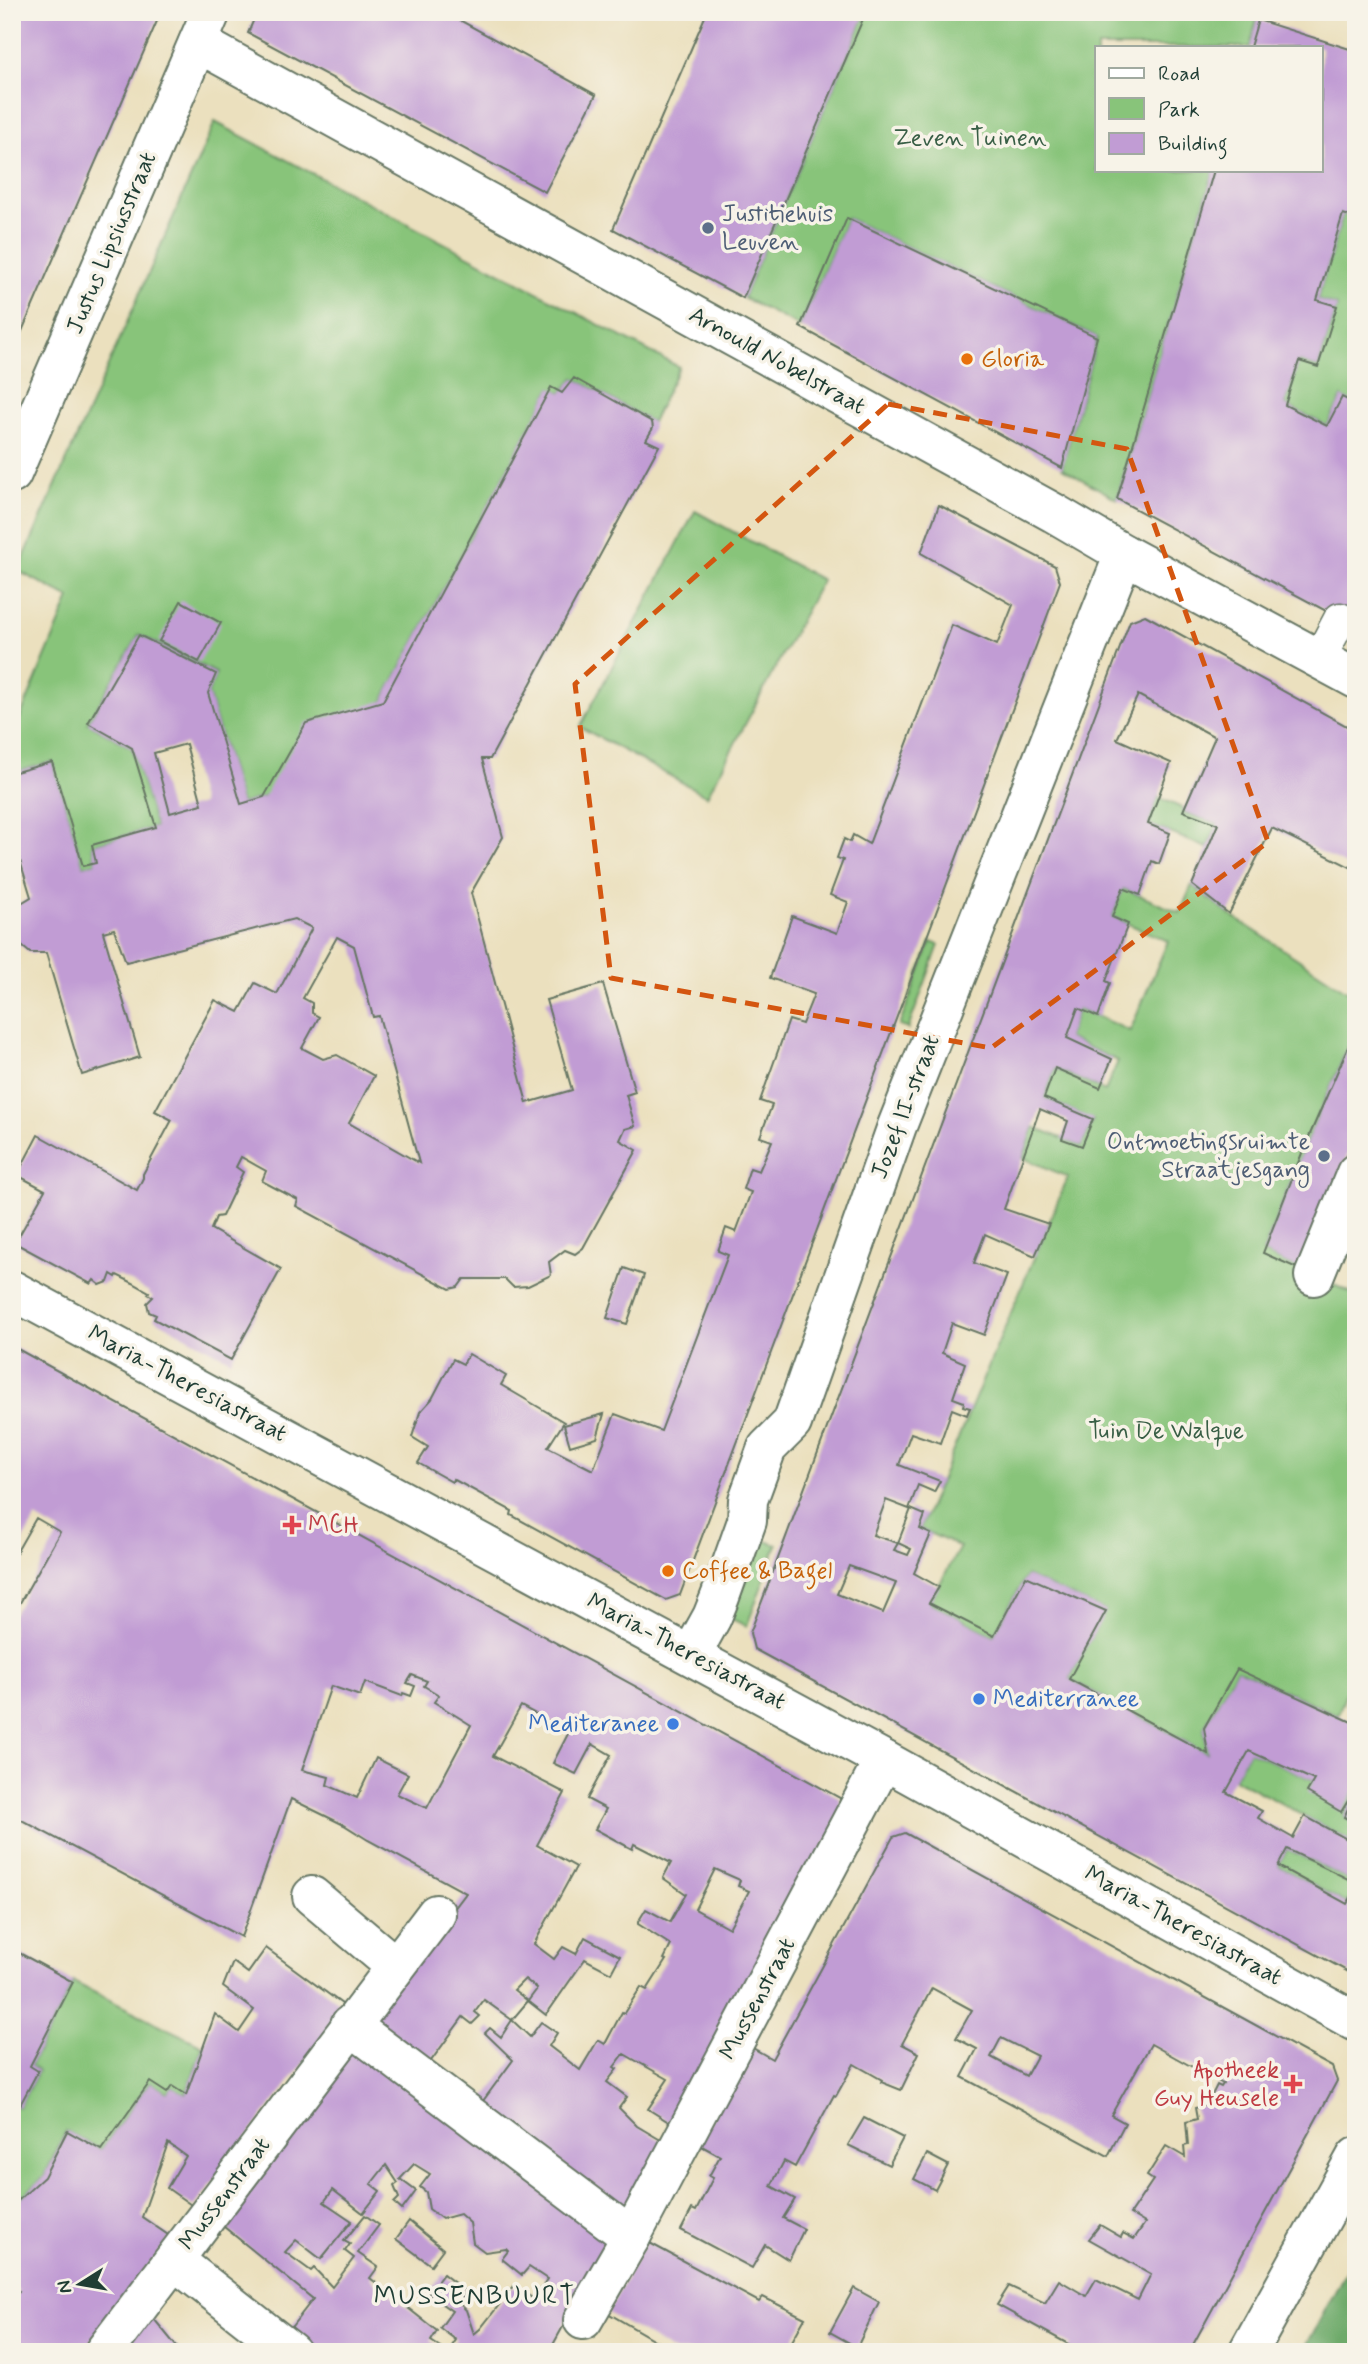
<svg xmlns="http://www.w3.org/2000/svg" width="1368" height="2364" viewBox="0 0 1368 2364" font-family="Mynerve,sans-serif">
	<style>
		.green { fill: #88c47a; stroke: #548057; stroke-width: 2 }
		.forest { fill: #6eaa6a; stroke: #46744f; stroke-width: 2 }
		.building { fill: #c19cd4; fill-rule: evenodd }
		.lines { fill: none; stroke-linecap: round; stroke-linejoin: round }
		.service-casing { stroke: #667664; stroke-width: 35 }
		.minor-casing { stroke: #667664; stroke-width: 42 }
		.service { stroke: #fff; stroke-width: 32 }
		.minor { stroke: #fff; stroke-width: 38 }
		.marked { fill: none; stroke: #d45610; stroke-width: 5; stroke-dasharray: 14 9; stroke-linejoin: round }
		.service-dot { fill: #5c6f8a; stroke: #f7f3e8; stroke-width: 2.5 }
		.food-dot { fill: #e8710a; stroke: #f7f3e8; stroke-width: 2.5 }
		.health-dot { fill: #e0444e; stroke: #f7f3e8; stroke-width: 2.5 }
		.shop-dot { fill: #3f7fe0; stroke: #f7f3e8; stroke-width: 2.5 }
		.labels { text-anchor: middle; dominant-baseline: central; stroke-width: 7; stroke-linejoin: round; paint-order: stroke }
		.park-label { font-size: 24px; fill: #395f46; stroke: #f7f3e8 }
		.service-label { font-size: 24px; fill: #4e5e75; stroke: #f7f3e8; text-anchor: start }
		.street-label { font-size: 24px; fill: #1f3d34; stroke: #f7f3e8 }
		.food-label { font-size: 24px; fill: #c56008; stroke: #f7f3e8; text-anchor: start }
		.health-label { font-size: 24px; fill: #be3a42; stroke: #f7f3e8; text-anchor: start }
		.shop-label { font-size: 24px; fill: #366cbe; stroke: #f7f3e8; text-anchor: start }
		.neighbourhood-label { font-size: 26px; letter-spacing: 2px; fill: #1f3d34; stroke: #f7f3e8 }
	</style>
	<rect width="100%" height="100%" fill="#f7f3e8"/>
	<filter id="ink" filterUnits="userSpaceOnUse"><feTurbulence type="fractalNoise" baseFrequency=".0143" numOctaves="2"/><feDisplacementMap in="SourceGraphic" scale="14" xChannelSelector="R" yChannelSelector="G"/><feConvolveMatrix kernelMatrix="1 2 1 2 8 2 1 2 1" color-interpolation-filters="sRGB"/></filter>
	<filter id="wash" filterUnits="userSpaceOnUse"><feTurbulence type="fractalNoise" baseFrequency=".00686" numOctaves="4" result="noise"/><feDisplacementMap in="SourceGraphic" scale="28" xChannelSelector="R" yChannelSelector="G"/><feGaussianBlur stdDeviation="1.57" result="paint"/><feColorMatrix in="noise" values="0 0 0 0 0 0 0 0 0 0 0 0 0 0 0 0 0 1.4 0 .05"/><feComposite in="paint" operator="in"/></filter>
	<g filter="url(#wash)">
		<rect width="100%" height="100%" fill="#ebe0be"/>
		<g class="green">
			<polygon points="866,12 1259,12 1250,47 1097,47 1097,170 1214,170 1117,499 1062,468 1097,338 1095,336 847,218 800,327 743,298"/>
			<polygon points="215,122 679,367 652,422 574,378 562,393 551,388 383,701 264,797 241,804 208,693 216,673 139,635 88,723 132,748 156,827 92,845 96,863 83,866 52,762 12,773 12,737 70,598 18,571"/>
			<polygon points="1343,214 1356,218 1356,404 1342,397 1327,426 1285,405 1299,361 1318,367 1337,306 1317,300"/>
			<polygon points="695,511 822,580 707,796 580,727"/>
			<polygon points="1158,797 1184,809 1183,812 1218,824 1207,848 1148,824"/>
			<polygon points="1192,885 1229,914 1356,997 1356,1029 1304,1148 1263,1253 1356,1295 1356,1681 1351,1680 1338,1715 1237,1669 1204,1728 1208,1754 1069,1679 1105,1611 1026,1576 994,1636 929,1603 960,1547 920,1529 1068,1177 1023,1158 1034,1127 1081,1146 1093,1120 1044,1098 1055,1068 1105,1091 1118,1061 1067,1038 1078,1008 1130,1031 1168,941 1112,917 1123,888 1180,913"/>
			<polygon points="931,942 939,945 908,1029 899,1026"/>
			<polygon points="761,1539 777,1545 747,1626 731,1619"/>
			<polygon points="1249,1751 1314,1780 1323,1763 1356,1782 1356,1792 1344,1817 1356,1824 1356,1844 1234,1778"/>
			<polygon points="1287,1849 1356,1883 1356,1889 1347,1904 1278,1866"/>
			<polygon points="73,1982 203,2046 186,2095 172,2086 167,2093 150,2082 101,2150 66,2131 44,2177 12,2206 12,2104 19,2107 38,2071 30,2066"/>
		</g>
		<polygon class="forest" points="1356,2252 1356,2352 1303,2352"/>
		<g id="blocks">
			<g class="building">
				<polygon points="12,12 161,12 12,354"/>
				<polygon points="257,12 445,12 596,95 545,192 248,33"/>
				<polygon points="707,12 866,12 743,298 613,229"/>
				<polygon points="1258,20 1356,51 1356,171 1352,183 1356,184 1356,218 1343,214 1317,300 1337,306 1318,367 1299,361 1285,405 1327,426 1342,397 1356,404 1356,627 1117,499 1214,170 1321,170 1321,47 1250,47"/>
				<polygon points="847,218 1097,337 1062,468 800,327"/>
				<path d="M574,378L652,422L653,428L646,440L659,446L490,759H482L503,837L471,893L527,1103L572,1090L546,1000L603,984L635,1092L626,1095L635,1126L625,1129L620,1140L637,1150L583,1248L575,1254L565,1250L549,1262L551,1275L528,1286L513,1287L505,1279H464L458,1287L450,1289L296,1206L298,1200L262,1181L266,1171L241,1157L236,1167L243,1172L222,1216L216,1217L211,1229L281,1269L231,1360L154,1319L156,1315L149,1312L147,1303L153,1297L148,1294L149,1292L133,1283L117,1275L116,1277L111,1274L108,1282L100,1285L94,1280L91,1284L15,1243L45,1190L17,1175L38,1135L137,1190L143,1178V1174L172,1120L155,1111L215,1000L239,1012L255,983L277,994L312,928L294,919L126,962L114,929L103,932L140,1057L82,1075L46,953H30L15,940L12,930V919L18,905L31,897L12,834V773L52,762L83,866L96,863L92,845L156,827L132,748L88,723L139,635L216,674L208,693L241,804L264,797L306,723L383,701L551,387L562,393ZM186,744L202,804L170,813L154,753ZM337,937L354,946L373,1017L379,1016L419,1163L349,1123L374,1076L337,1055L323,1059L302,1048L319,1017L312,1013V1003L303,998Z"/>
				<polygon points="939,505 1055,566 1060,582 680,1595 666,1600 511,1515 512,1511 453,1479 452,1482 418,1463 428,1447 412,1437 420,1412 432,1399 453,1359 463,1364 469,1354 506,1376 501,1385 564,1422 548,1447 593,1470 615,1414 661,1431 728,1255 718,1251 726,1228 736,1232 751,1192 743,1189 750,1168 759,1171 772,1141 760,1137 772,1105 760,1101 789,1020 802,1024 814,994 770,978 792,916 837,933 848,902 830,895 843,860 837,858 844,839 850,842 853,835 869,844 952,625 997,645 1013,605 921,553"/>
				<polygon points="181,601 221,623 199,662 159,641"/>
				<path d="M1145,615L1356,731V870L1272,828L1229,914L1192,885L1218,824L1183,811L1215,737L1138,695L1117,739L1171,763L1148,824L1170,833L1159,864L1152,861L1140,895L1123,888L1112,917L1128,924L1106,981L1110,983L1098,1017L1078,1008L1067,1038L1112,1059L1100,1088L1055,1068L1044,1098L1093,1119L1082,1146L1062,1139L1068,1121L1040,1109L1004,1209L1049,1224L1035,1256L985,1234L974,1263L1007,1275L984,1335L952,1323L942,1353L965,1363L953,1398L964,1402L963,1406L970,1408L967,1415L952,1409L940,1443L911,1433L899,1465L940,1481L934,1492L918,1485L909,1509L886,1500L873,1535L898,1543L894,1550L908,1555L911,1549L898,1543L911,1509L925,1515L920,1529L931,1534L914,1573L939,1587L929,1603L994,1636L1026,1576L1106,1611L1069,1679L1208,1754L1204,1728L1237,1669L1356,1724V1788L1341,1812L1307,1792L1314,1780L1249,1751L1226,1792L1262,1811L1258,1818L1293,1838L1305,1816L1356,1844V1883L1287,1849L1278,1866L1347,1904L1356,1889V1976L754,1649L750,1633L1130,621ZM849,1566L896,1583L883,1613L837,1594Z"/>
				<polygon points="1356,1029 1356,1135 1299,1269 1263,1253 1304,1148"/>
				<polygon points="624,1268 644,1275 627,1324 607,1318"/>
				<path d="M12,1346L840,1798L841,1815L672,2124L648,2109L668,2079L624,2054L614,2067L617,2069L607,2082L627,2097L619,2108L637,2126L664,2142L626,2210L480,2105L513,2060L485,2033L490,2028L501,2037L512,2020L530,2037L541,2022L557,2033L549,2046L580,2070L598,2040L605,2044L622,2012L624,2013L641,1987L647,1990L666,1960L664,1959L671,1945L638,1924V1922L646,1909L670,1922L686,1894L663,1878L671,1863L634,1844L632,1849L595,1829L606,1809L587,1799L611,1755L592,1744L576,1774L557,1765L553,1763L569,1732L521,1706L493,1756L565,1793L537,1845L576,1867L534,1944L554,1959L563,1947L576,1954L585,1937L620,1956L611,1973L585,1959L546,2015L528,2001L512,2020L484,2000L475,2012L480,2016L472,2024L463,2017L428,2065L370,2020L466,1893L368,1840L344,1825L291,1799L241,1937L12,1815V1617L60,1532L36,1518L12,1560ZM412,1675L427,1681L424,1686L439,1695L434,1702L471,1725L427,1808L397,1794L408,1774L376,1758L357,1798L327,1785L329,1777L302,1770L331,1686L360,1696L365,1682L402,1696L403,1693L411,1696L415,1686L407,1683ZM715,1869L740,1880L738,1886L749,1891L729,1928L695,1909ZM525,1979L537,1989L528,2001L514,1990Z"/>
				<polygon points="604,1414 597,1438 570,1446 564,1425"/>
				<polygon points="1356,1792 1356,1824 1344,1817"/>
				<path d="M905,1833L1332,2067L1337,2081L1189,2352H1066L1070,2345L997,2305L1009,2286L1045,2303L1059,2280L1086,2296L1096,2279L1138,2300L1151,2274L1089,2239L1100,2225L1121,2237L1123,2233L1134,2239L1145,2223L1130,2214L1153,2180L1147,2176L1166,2146L1185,2157L1184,2146L1188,2145L1186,2122L1197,2119L1195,2108L1207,2105L1217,2085L1221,2087L1223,2084L1151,2044L1111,2115L1125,2123L1108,2156L962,2077L977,2049L956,2038L972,2010L932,1988L902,2044L919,2053L901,2090L881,2082L882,2080L854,2064L836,2096L834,2095L795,2167L784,2161L771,2186L795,2199L783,2218L804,2229L789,2260L765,2245L752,2268L681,2230L692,2209L696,2211L713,2178L709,2176L720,2156L698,2144L751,2047L772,2059L893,1837ZM1001,2038L1037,2056L1026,2076L991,2057Z"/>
				<polygon points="266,1948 346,2007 194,2207 167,2188 186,2156 168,2143 142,2217 171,2237 82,2352 12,2352 12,2300 19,2291 12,2287 12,2206 44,2177 67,2131 101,2150 150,2082 167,2093 172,2086 186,2095 215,2014 239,2032 254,2010 223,1987 233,1962 248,1973"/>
				<polygon points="12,1949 73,1982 30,2066 38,2071 19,2107 12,2104"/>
				<path d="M351,2045L612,2238L549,2352H317L289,2330L313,2299L218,2222ZM414,2164L430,2174L420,2187L426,2192L429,2209L442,2219L460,2214L470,2223L473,2243L485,2252L506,2249L508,2251L502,2259L522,2275L529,2267L547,2279L534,2299L514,2286L480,2329L474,2334L466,2310L458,2302L466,2292L443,2274L428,2294L452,2311L440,2328L456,2340L448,2352L431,2341L437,2331L370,2278L378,2267L358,2253L379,2225L365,2215L344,2241L350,2244L345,2251L354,2258L332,2287L314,2268L311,2271L285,2252L296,2240L321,2259L352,2221L324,2202L333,2190L363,2213L380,2191L371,2184L386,2165L398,2183L394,2186L399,2198L394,2203L402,2210L416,2191L400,2179Z"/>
				<polygon points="864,2118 903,2138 889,2165 848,2145"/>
				<polygon points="927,2154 948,2165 935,2190 914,2179"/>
				<polygon points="409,2221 443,2249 431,2265 396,2239"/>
				<polygon points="646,2241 759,2302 763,2297 805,2318 786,2352 675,2352 608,2313"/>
				<polygon points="854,2288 879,2302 857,2347 830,2332"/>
				<polygon points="150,2314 181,2352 121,2352"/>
			</g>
		</g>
	</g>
	<g filter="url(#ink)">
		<use href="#blocks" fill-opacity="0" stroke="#667664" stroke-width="2"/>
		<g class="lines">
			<g class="service-casing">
				<polyline id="service" points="1319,659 1340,619"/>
			</g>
			<g class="minor-casing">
				<g id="minor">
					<polyline points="198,43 1054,513 1124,554 1356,679"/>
					<polyline points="12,474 211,12"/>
					<polyline points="1314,1276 1356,1173"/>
					<polyline points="12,1290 884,1760 1356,2022"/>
					<polyline points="691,1655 712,1617 720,1597 747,1521 748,1500 767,1448 792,1423 897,1126 1124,554"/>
					<polyline points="312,1896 395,1966"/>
					<polyline points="350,2025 631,2237 583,2320"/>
					<polyline points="631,2237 884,1760"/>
					<polyline points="175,2261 291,2352"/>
					<polyline points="104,2352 436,1914"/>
					<polyline points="1248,2352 1356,2157"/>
				</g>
			</g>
			<use href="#service" class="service"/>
			<use href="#minor" class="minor"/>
		</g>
	</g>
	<path class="marked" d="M888,404L1127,449L1268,842L991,1048L611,978L575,684Z"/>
	<g class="service-dot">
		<circle cx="708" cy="228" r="7"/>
		<circle cx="1324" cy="1156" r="7"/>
	</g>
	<g class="food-dot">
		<circle cx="967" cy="359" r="7"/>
		<circle cx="668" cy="1571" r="7"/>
	</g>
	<g class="health-dot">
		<path d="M288.5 1514.5h7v7h7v7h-7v7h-7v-7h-7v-7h7z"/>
		<path d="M1289.5 2073.5h7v7h7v7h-7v7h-7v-7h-7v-7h7z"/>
	</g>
	<g class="shop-dot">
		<circle cx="979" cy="1699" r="7"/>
		<circle cx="673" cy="1724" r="7"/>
	</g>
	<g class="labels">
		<g class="park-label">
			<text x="970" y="138">Zeven Tuinen</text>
			<text x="1166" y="1431">Tuin De Walque</text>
		</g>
		<g class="service-label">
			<text x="722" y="214">Justitiehuis<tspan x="722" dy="28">Leuven</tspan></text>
			<text x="1310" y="1142" text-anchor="end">Ontmoetingsruimte<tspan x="1310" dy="28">Straatjesgang</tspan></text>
		</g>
		<g class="street-label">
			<text transform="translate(112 243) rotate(-67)">Justus Lipsiusstraat</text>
			<text transform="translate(777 361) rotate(29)">Arnould Nobelstraat</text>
			<text transform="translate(906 1107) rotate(-69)">Jozef II-straat</text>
			<text transform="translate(187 1384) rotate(28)">Maria-Theresiastraat</text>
			<text transform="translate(686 1652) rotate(28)">Maria-Theresiastraat</text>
			<text transform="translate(1183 1926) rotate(29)">Maria-Theresiastraat</text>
			<text transform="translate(758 1999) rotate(-62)">Mussenstraat</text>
			<text transform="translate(225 2194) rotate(-53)">Mussenstraat</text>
		</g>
		<g class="food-label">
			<text x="981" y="359">Gloria</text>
			<text x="682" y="1571">Coffee &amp; Bagel</text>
		</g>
		<g class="health-label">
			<text x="308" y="1525">MCH</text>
			<text x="1279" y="2070" text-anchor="end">Apotheek<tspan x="1279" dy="28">Guy Heusele</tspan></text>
		</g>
		<g class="shop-label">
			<text x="993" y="1699">Mediterranee</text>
			<text x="659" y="1724" text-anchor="end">Mediteranee</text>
		</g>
		<g class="neighbourhood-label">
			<text x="475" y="2297">MUSSENBUURT</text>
		</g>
	</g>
	<rect width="1368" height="2364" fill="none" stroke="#f7f3e8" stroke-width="42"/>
	<rect x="1095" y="46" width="228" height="126" fill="#f7f3e8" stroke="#a1aaa0" stroke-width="2"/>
	<rect x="1109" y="68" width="35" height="10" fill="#ffffff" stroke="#a1aaa0" stroke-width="2"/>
	<text x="1158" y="80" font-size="21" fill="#1f3d34">Road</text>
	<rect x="1109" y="98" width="35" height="21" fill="#88c47a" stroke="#a1aaa0" stroke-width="2"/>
	<text x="1158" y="116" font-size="21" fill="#1f3d34">Park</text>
	<rect x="1109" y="133" width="35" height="21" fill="#c19cd4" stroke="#a1aaa0" stroke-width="2"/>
	<text x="1158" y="150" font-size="21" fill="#1f3d34">Building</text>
	<g transform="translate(80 2284) rotate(259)" stroke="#f7f3e8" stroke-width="5" paint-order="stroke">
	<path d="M0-5L12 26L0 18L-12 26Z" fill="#1f3d34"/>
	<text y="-10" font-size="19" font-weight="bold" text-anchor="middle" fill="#1f3d34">N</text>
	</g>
</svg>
